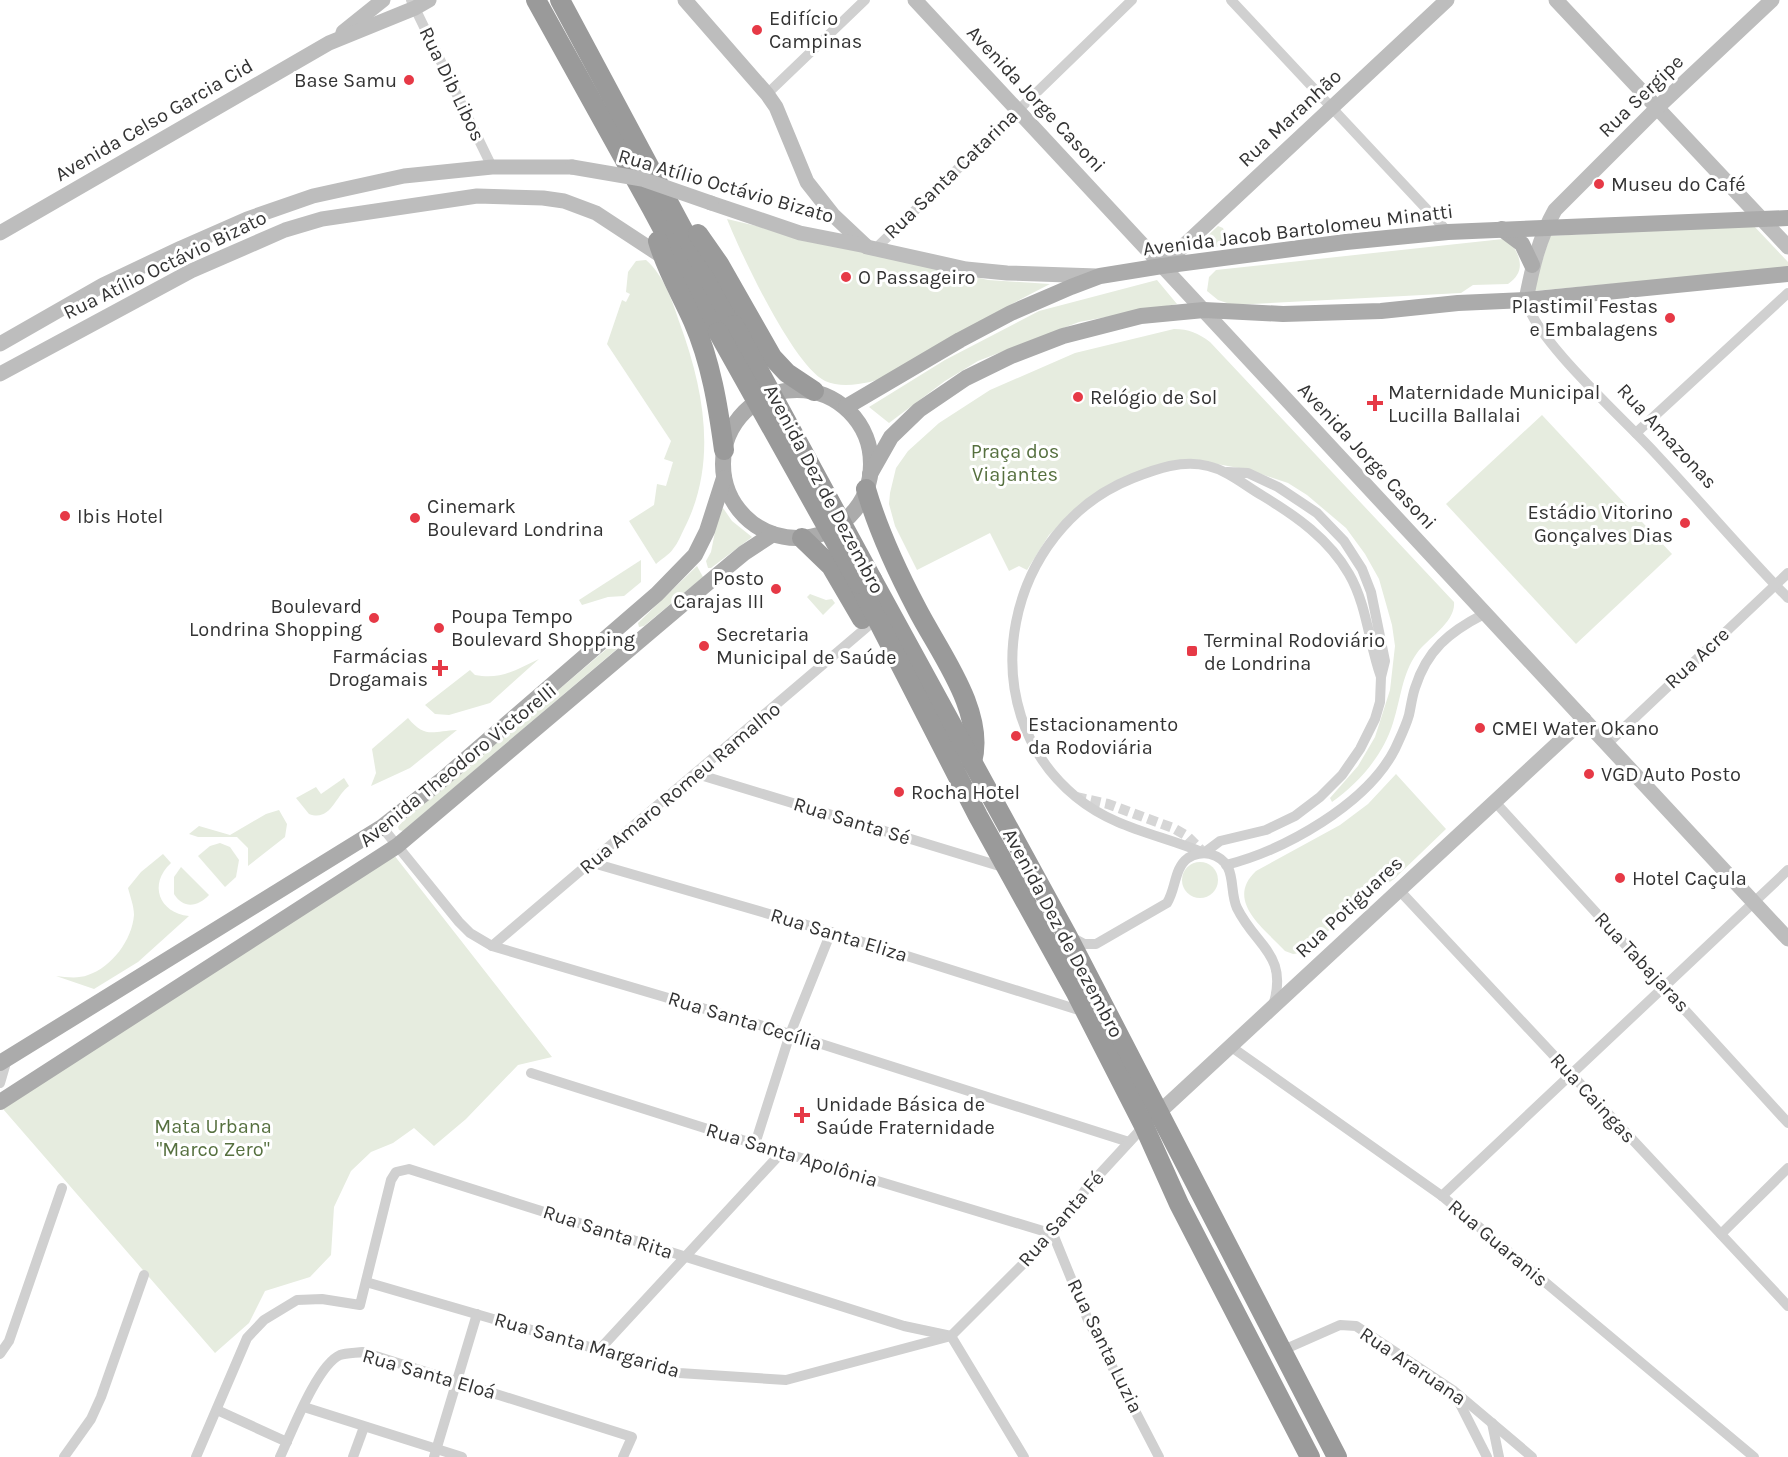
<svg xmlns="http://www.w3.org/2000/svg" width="1788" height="1457" viewBox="0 0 1788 1457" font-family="Karla,sans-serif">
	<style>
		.green { fill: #e6ecdf }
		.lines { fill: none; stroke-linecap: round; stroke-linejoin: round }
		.street-tunnel { stroke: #d6d6d6; stroke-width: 10; stroke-dasharray: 10 5; stroke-linecap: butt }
		.street { stroke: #d0d0d0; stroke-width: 10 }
		.secondary { stroke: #bdbdbd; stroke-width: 15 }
		.primary { stroke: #ababab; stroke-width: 16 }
		.highway { stroke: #9a9a9a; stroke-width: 20 }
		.secondary-bridge { stroke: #bdbdbd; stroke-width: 15 }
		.highway-bridge { stroke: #9a9a9a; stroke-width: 20 }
		.poi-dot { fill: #e63946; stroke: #fff; stroke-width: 2 }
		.labels { text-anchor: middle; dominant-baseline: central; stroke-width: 6; stroke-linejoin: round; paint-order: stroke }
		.poi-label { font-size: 20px; fill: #333; stroke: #fff; text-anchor: start }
		.street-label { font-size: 20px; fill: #333; stroke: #fff }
		.park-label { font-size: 20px; fill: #56703f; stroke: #fff }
	</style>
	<rect width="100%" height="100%" fill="#fff"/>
	<g class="green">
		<path d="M727,219L988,280L1050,284C1015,302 980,321 946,341C922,355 897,375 870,382C856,385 838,387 825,381C793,365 741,254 727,219Z"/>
		<polygon points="1753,225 1788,262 1788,268 1533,291 1550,236"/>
		<polygon points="1218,226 1223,228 1229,245 1201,249 1202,241"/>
		<path d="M1503,239L1509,240C1520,255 1527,271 1508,284L1473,285L1461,293L1233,305L1218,300L1207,291L1209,277L1216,270Z"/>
		<path d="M646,260C664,275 673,303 680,324C704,390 718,463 684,529C681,535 678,543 673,549C669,555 661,559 656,564L629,521L654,505L657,484L666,486L673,462L664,459L671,441L607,344L622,300L626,302L630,294L626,292L628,272L636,261Z"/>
		<polygon points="1157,280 1177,304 1079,322 978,361 945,381 889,423 869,407 945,360 1039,311"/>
		<path d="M1174,329C1189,329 1198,333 1210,342L1454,602C1456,622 1428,638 1417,653C1402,674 1401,698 1393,723C1383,755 1360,782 1332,802L1330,798L1358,766L1375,737L1390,690L1395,646L1392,625L1379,579L1365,554L1346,528L1307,495L1288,483L1249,470L1212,463L1176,462L1085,501L1049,535L1027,570L1019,566L1009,571L990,533L917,570L895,526L889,504L890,493L896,468L908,451L939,423L990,390L1075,353Z"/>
		<polygon points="1542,415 1672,554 1576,644 1446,504"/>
		<polygon points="723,508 732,521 752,537 711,568 708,568 706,561 711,552 719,512"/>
		<polygon points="641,560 641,582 624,596 608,597 582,605 579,600"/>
		<polygon points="697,566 703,577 644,626 639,627 638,623"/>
		<polygon points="810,594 826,600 832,599 835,603 823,615 807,597"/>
		<polygon points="622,636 626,636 627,640 624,643 403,831 399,830 398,827 401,823"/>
		<path d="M539,659L490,703L449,715L435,714L425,705L470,670L475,675C501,680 516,670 539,659Z"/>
		<path d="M408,718C425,739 433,731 457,730L410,768L371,786L376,773L372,749Z"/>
		<path d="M1396,774L1446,829L1394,879L1371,895L1302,953L1293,954L1285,951C1265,929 1224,901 1256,871L1340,825L1368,804Z"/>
		<path d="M344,778L349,786C335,796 331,822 309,814L296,798L316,787L321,794Z"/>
		<polygon points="279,810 287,824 285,837 248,866 248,848 237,837 198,837 189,834 199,826 230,835 266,814"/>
		<polygon points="220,843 230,847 239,860 236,877 225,887 198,856 210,846"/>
		<path d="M163,854L171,863C148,884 159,913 189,916L138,962L94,989L56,976C66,977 78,979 88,975C112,967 132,940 134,915C134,906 130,896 128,888L141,872Z"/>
		<polygon points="394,855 552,1057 518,1065 466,1119 434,1146 414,1128 393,1143 371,1152 351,1171 334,1207 331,1255 310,1277 265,1291 249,1323 215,1353 3,1109"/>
		<circle cx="1200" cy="880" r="18"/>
		<path d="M181,867L209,895C198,907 183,909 174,894V877Z"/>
	</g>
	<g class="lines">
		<polyline class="street-tunnel" points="1076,797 1108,804 1173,828 1187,836 1203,852"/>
		<g class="street">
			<polyline points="411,0 492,167"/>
			<polyline points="1231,0 1448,232"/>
			<polyline points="767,94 865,0"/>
			<polyline points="875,249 1132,0"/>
			<path d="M1526,300C1534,339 1625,420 1655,453C1700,501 1742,551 1788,598"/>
			<polyline points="1636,433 1788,293"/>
			<path d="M1227,472L1248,473L1278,487L1317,513L1344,541L1362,569L1371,592L1385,661L1381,677L1380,702L1375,719L1360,749L1342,775L1320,797L1295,816L1266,830L1220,841L1204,853C1159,834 1115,829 1076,797C967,707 1006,528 1133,478C1156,469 1183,459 1208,466C1229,471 1244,485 1263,496C1296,516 1329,539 1349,574C1367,605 1369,644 1381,677"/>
			<polyline points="1607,744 1788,573"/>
			<polyline points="697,774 1006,868"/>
			<polyline points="1496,803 1788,1123"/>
			<polyline points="382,827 459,922 470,933 492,946 790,1034 1129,1142"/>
			<polyline points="593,863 831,932 1085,1012"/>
			<path d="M1226,865C1285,850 1367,804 1395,749C1400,738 1406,726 1409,715C1411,706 1412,697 1415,688C1427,650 1449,632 1484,614"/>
			<polyline points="1399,890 1788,1306"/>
			<path d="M1069,936L1084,944H1096L1167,903C1176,889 1174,868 1188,858C1194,854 1203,852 1210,854C1239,862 1228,889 1237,908C1256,947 1289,954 1273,1006"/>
			<polyline points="492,946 867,627"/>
			<polyline points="1230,1046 1442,1196 1754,1457"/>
			<polyline points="531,1073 755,1144 1053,1234 1088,1320 1159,1457"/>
			<polyline points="0,1083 7,1059"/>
			<polyline points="755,1144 790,1034 831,932"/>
			<polyline points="1442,1196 1788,870"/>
			<polyline points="1721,1234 1788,1168"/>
			<polyline points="366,1282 679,1373 786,1380 951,1336 1053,1234 1086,1189 1144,1126"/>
			<polyline points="951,1336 1024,1457"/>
			<polyline points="599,1350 782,1152"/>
			<polyline points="1281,1351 1340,1325 1356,1326 1454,1391 1532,1457"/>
			<polyline points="0,1354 9,1341 62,1188"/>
			<polyline points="1456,1396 1487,1457"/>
			<polyline points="304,1407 462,1457"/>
			<polyline points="217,1410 287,1442"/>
			<polyline points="1492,1423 1499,1457"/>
			<polyline points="64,1457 91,1419 101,1397 144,1275"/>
			<polyline points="196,1457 247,1338 264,1320 297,1300 322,1299 360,1305 391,1180 396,1172 409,1169 904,1326 951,1336"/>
			<path d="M280,1457C291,1434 317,1365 340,1355C346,1353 356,1353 363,1352L632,1437L623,1457"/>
			<polyline points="353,1457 364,1427"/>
			<polyline points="434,1457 477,1314"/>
		</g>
		<g class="secondary">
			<polyline points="685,0 767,94 776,107 807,182 833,215 867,247 966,269 1007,273 1097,276"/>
			<polyline points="915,0 1788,939"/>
			<polyline points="1556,0 1788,247"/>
			<polyline points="343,32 383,0"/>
			<polyline points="711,203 800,233 866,246"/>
			<polyline points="0,233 329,43 415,8 429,0"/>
			<polyline points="1162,266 1447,0"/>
			<path d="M1526,300C1532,269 1539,238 1555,210L1658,107L1772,0"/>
			<polyline points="0,344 103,285 181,248 247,219 313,196 404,176 492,167 572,167"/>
			<polyline points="0,374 191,271 285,230 322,219 477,196 543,198 564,201 596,213 663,257"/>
			<polyline points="1153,1118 1584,719"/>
		</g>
		<g class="primary">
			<polyline points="1502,229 1522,244 1532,265"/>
			<circle cx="797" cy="464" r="74"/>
			<polyline points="846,407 960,340 1011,313 1071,287 1100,276 1162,266 1346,242 1448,232 1788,218"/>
			<polyline points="870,474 891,437 919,410 966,378 1011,356 1063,336 1141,316 1204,310 1283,314 1381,311 1458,303 1526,300 1788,274"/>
			<polyline points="0,1063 382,827 443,779 657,594 695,555 707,531 724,478"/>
			<polyline points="0,1102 397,846 709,582 744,553 773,534"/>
		</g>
		<g class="highway">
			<polyline points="536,0 652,209 718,332"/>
			<polyline points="560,0 734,325"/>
			<polyline points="698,234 719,264 772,357 787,373 814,391"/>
			<path d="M658,241C666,269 681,294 693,321C711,362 718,406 724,450"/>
			<path d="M866,489C878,530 897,571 917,609C939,652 986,712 972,762"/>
			<polyline points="802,538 831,566 862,619"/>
			<polyline points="872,579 1067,935 1337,1457"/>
			<polyline points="859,584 978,816 1076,993 1144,1126 1179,1204 1310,1457"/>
		</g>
		<polyline class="secondary-bridge" points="572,167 642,179 711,203"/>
		<g class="highway-bridge">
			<polyline points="734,325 872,579"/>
			<polyline points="718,332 859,584"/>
		</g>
	</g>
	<g class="poi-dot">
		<circle cx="757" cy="30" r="6"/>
		<circle cx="409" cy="80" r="6"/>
		<circle cx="1599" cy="184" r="6"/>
		<circle cx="846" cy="277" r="6"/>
		<circle cx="1670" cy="318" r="6"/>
		<circle cx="1078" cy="397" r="6"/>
		<path d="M1372 394h6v6h6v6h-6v6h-6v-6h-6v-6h6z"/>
		<circle cx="65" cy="516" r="6"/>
		<circle cx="415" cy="518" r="6"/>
		<circle cx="1685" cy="523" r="6"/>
		<circle cx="776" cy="589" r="6"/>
		<circle cx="374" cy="618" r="6"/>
		<circle cx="439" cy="628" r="6"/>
		<circle cx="704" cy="646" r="6"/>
		<rect x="1186" y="645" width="12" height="12" rx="3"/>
		<path d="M437 659h6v6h6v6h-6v6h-6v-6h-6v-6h6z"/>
		<circle cx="1480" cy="728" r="6"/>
		<circle cx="1016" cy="736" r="6"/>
		<circle cx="1589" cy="774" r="6"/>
		<circle cx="899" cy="792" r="6"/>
		<circle cx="1620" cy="878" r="6"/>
		<path d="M799 1106h6v6h6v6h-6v6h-6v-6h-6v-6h6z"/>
	</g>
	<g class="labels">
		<g class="poi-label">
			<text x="769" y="18">Edifício<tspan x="769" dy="23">Campinas</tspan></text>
			<text x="397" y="80" text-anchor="end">Base Samu</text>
			<text x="1611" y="184">Museu do Café</text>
			<text x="858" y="277">O Passageiro</text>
			<text x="1658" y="306" text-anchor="end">Plastimil Festas<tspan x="1658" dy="23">e Embalagens</tspan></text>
			<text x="1388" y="392">Maternidade Municipal<tspan x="1388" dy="23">Lucilla Ballalai</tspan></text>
			<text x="1090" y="397">Relógio de Sol</text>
			<text x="427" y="506">Cinemark<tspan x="427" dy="23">Boulevard Londrina</tspan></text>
			<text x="1673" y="512" text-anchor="end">Estádio Vitorino<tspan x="1673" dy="23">Gonçalves Dias</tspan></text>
			<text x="77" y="516">Ibis Hotel</text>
			<text x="764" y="578" text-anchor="end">Posto<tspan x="764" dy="23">Carajas III</tspan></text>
			<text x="362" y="606" text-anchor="end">Boulevard<tspan x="362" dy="23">Londrina Shopping</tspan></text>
			<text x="451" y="616">Poupa Tempo<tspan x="451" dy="23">Boulevard Shopping</tspan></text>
			<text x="716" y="634">Secretaria<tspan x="716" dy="23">Municipal de Saúde</tspan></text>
			<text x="1204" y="640">Terminal Rodoviário<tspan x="1204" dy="23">de Londrina</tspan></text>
			<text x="428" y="656" text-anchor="end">Farmácias<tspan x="428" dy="23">Drogamais</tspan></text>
			<text x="1028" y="724">Estacionamento<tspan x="1028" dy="23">da Rodoviária</tspan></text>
			<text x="1492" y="728">CMEI Water Okano</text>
			<text x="1601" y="774">VGD Auto Posto</text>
			<text x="911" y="792">Rocha Hotel</text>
			<text x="1632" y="878">Hotel Caçula</text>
			<text x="816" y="1104">Unidade Básica de<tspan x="816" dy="23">Saúde Fraternidade</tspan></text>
		</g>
		<g class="street-label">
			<text transform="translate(452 84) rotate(64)">Rua Dib Libos</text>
			<text transform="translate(1641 96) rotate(-44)">Rua Sergipe</text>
			<text transform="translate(1036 99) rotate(47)">Avenida Jorge Casoni</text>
			<text transform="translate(1290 118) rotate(-43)">Rua Maranhão</text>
			<text transform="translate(154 120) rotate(-30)">Avenida Celso Garcia Cid</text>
			<text transform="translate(951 174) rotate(-44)">Rua Santa Catarina</text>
			<text transform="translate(726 186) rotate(16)">Rua Atílio Octávio Bizato</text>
			<text transform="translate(1298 230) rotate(-7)">Avenida Jacob Bartolomeu Minatti</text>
			<text transform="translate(165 265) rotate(-26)">Rua Atílio Octávio Bizato</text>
			<text transform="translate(1667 436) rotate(47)">Rua Amazonas</text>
			<text transform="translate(1367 456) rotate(47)">Avenida Jorge Casoni</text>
			<text transform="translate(824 489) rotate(62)">Avenida Dez de Dezembro</text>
			<text transform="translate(1697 658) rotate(-43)">Rua Acre</text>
			<text transform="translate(458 765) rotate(-39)">Avenida Theodoro Victorelli</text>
			<text transform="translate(680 788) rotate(-40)">Rua Amaro Romeu Ramalho</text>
			<text transform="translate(852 821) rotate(17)">Rua Santa Sé</text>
			<text transform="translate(1349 907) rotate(-43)">Rua Potiguares</text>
			<text transform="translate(1063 933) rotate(62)">Avenida Dez de Dezembro</text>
			<text transform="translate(839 935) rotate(17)">Rua Santa Eliza</text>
			<text transform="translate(1642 962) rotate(47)">Rua Tabajaras</text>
			<text transform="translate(745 1021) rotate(17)">Rua Santa Cecília</text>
			<text transform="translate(1593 1098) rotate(47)">Rua Caingas</text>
			<text transform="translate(792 1155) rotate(17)">Rua Santa Apolônia</text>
			<text transform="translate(1061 1219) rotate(-49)">Rua Santa Fé</text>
			<text transform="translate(608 1232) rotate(18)">Rua Santa Rita</text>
			<text transform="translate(1498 1243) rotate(40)">Rua Guaranis</text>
			<text transform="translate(587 1345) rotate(16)">Rua Santa Margarida</text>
			<text transform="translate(1105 1346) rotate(64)">Rua Santa Luzia</text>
			<text transform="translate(1413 1366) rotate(34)">Rua Araruana</text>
			<text transform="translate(429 1374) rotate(16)">Rua Santa Eloá</text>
		</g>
		<g class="park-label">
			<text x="1015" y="451">Praça dos<tspan x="1015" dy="23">Viajantes</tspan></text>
			<text x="213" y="1126">Mata Urbana<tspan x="213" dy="23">"Marco Zero"</tspan></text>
		</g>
	</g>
</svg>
